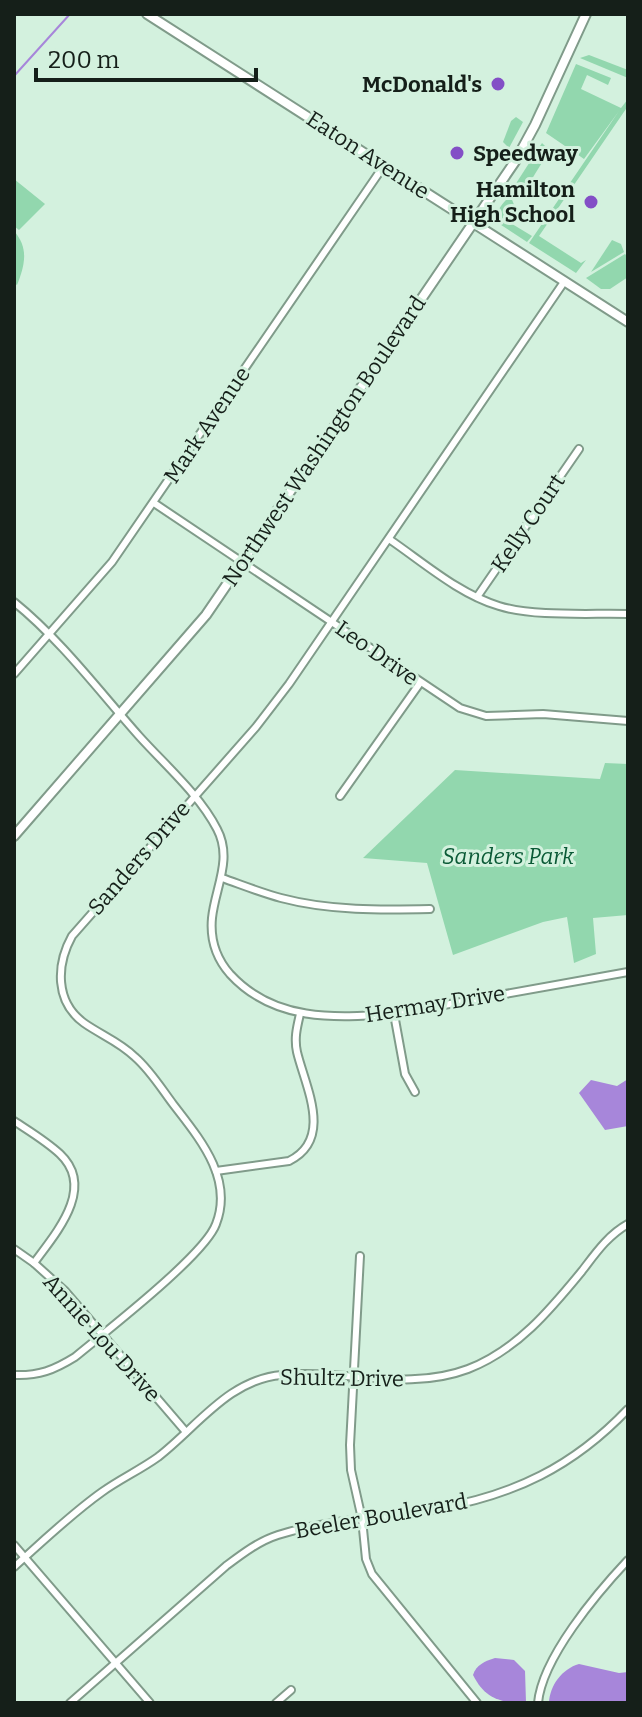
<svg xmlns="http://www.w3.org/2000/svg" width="642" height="1717" viewBox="0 0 642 1717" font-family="Bitter,serif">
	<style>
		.green { fill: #92d7ae }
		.water { fill: #a786da }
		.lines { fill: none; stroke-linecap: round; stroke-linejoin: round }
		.stream { stroke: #a786da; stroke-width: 2 }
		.street-casing { stroke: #809b8a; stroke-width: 10 }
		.secondary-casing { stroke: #809b8a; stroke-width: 12 }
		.street { stroke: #fff; stroke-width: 6 }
		.secondary { stroke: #fff; stroke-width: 8 }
		.poi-dot { fill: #834fc6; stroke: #d3f1de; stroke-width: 3 }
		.labels { text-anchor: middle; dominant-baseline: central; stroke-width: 6; stroke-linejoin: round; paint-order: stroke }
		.poi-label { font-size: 22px; font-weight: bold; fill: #151f19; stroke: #d3f1de; text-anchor: end }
		.street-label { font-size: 22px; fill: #151f19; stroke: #d3f1de }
		.park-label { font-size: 22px; font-style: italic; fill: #0a5a36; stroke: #d3f1de }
	</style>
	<rect width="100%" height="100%" fill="#d3f1de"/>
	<g class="green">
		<polygon points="589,55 628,70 628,78 580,58"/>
		<polygon points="576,64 611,78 608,85 587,75 581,89 621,108 628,99 628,106 539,236 581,263 586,260 576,273 529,243 619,111 584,159 546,133"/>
		<polygon points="516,117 523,122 509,148 503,142 511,121"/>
		<polygon points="542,143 549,150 548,153 530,182 518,187 515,185"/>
		<polygon points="14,179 45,204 19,230 14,226"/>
		<path d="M510,195L515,207L507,221L532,236L527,242L498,223C493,212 503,204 510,195Z"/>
		<path d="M14,231C29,248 25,265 17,285L14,283Z"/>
		<polygon points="612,240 621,244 624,252 591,272"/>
		<polygon points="625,254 628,257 628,277 610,289 601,289 586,278"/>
		<polygon points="605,763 628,764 628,915 593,918 596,954 574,963 567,917 543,922 453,955 427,863 363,858 455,770 600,779"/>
	</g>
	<g class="water">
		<polygon points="628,1079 628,1126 605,1130 579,1093 591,1080 617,1086"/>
		<path d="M495,1658L514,1660L525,1671L526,1703C501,1703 485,1699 473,1675C476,1665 485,1661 495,1658Z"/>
		<path d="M579,1664L619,1673L628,1672V1703H549C550,1685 562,1669 579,1664Z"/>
	</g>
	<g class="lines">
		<polyline class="stream" points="14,76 70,14"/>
		<g class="street-casing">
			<g id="street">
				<polyline points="154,503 460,708 486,716 543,714 628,721"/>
				<path d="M389,539C424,563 459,594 499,606C534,617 590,613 628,614"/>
				<polyline points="477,597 579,449"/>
				<path d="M14,602C61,640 99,691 139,736C165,765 199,794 217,829C233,859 215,888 212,918C210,939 216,958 230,974C274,1022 334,1018 394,1014L628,972"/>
				<polyline points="14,674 112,562 385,164"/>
				<polyline points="340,796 420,683"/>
				<path d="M222,878C242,885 262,893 281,898C330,911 381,910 430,909"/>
				<polyline points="394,1014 405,1074 415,1092"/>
				<path d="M14,1121C29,1131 46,1141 60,1154C96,1188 56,1233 34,1263"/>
				<path d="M216,1171L289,1161C334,1139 305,1086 297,1052C294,1038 297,1027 300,1014"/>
				<polyline points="14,1249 34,1263 65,1291 186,1432"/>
				<polyline points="360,1256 350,1445 351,1470 362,1519 366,1559 372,1574 477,1703"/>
				<path d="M14,1375C39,1376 54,1370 75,1357C105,1332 205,1255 216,1224C234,1178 199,1138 173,1104C161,1088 150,1070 135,1057C120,1042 101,1035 84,1023C55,1002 56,965 72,936L256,727L289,684L564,282"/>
				<polyline points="14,1545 150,1703"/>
				<path d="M14,1567C42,1542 71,1514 102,1492C120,1479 140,1470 158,1457C197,1427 229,1379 282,1375C344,1369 407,1392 468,1369C517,1350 550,1310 582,1271C595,1254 608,1235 628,1224"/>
				<path d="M70,1703L226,1566C242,1554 259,1541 278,1535C329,1519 384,1518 436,1509C514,1495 573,1467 628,1409"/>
				<polyline points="276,1703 291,1690"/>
				<path d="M538,1703C542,1658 597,1593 628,1560"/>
			</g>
		</g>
		<g class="secondary-casing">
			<g id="secondary">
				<polyline points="147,14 628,322"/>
				<polyline points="14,836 206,615 516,160 535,125 586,14"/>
			</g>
		</g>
		<use href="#street" class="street"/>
		<use href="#secondary" class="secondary"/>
	</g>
	<g class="poi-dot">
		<circle cx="498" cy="84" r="8"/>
		<circle cx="457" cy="153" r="8"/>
		<circle cx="591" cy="202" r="8"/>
	</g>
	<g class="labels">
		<g class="poi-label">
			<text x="482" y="84">McDonald's</text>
			<text x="473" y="153" text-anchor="start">Speedway</text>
			<text x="575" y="189">Hamilton<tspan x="575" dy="25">High School</tspan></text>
		</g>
		<g class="street-label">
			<text transform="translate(368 155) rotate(33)">Eaton Avenue</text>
			<text transform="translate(207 425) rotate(-56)">Mark Avenue</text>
			<text transform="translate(324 441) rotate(-56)">Northwest Washington Boulevard</text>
			<text transform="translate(528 523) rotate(-56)">Kelly Court</text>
			<text transform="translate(377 653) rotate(35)">Leo Drive</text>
			<text transform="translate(139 858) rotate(-49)">Sanders Drive</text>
			<text transform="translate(435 1004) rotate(-9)">Hermay Drive</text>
			<text transform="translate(102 1338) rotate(48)">Annie Lou Drive</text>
			<text transform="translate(342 1378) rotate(1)">Shultz Drive</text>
			<text transform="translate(381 1516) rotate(-10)">Beeler Boulevard</text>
		</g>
		<g class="park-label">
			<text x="508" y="856">Sanders Park</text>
		</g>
	</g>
	<rect width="642" height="1717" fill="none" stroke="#151f19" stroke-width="32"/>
	<path d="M36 68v12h220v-12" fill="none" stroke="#151f19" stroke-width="4"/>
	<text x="48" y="68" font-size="24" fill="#151f19" stroke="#d3f1de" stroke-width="6" paint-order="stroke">200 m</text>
</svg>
